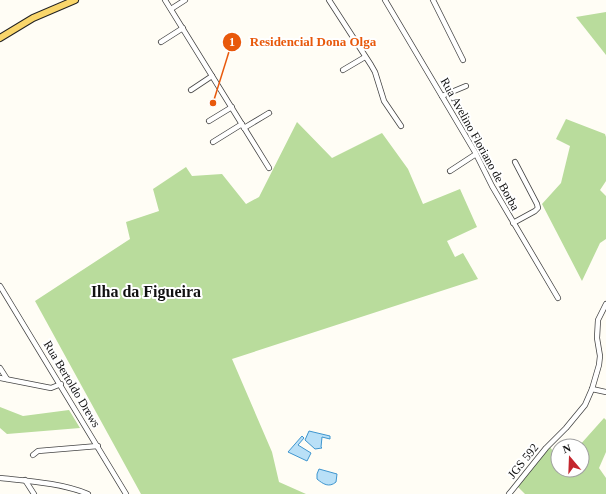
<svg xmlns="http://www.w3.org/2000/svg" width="606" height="494" viewBox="0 0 606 494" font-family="Georgia,serif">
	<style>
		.forest { fill: #b9dc9c }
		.water { fill: #b9e0f7; stroke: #3f96cf }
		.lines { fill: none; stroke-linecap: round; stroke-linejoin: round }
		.minor-casing { stroke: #444; stroke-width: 6 }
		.major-casing { stroke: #222; stroke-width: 8 }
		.minor { stroke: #fff; stroke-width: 4.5 }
		.major { stroke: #f9d66b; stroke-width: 6 }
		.labels { text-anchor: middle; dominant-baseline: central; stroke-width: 4; stroke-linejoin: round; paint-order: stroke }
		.street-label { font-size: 12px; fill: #111; stroke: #fff }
		.district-label { font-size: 16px; font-weight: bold; fill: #111; stroke: #fff }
		.leader { fill: none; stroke: #e8590c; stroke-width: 1.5 }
		.callout-dot { fill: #e8590c; stroke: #fff; stroke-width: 1.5 }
		.mark-label { font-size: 12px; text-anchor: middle; font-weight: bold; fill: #fff }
		.callout-label { font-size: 13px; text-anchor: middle; font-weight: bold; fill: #e8590c; stroke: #fff; stroke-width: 4; stroke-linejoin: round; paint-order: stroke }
	</style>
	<rect width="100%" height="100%" fill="#fffdf5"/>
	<g class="forest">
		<polygon points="606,12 606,55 576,17"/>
		<polygon points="566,119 605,134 606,137 606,181 600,190 606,196 606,239 600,243 582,281 542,204 561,183 570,146 556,139"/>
		<polygon points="297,122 332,158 382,133 408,169 423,204 460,189 477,227 447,241 455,257 463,253 478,279 232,359 272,452 279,482 306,494 141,494 35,301 130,239 126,222 159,211 153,189 186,167 192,176 222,174 246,204 259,197"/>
		<polygon points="0,407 23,416 69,410 80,428 7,434 0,428"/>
		<polygon points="604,418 606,420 606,452 599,468 606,478 606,494 525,494 517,486 549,446 558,457 558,470 582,470 582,446 579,446"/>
	</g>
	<g class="water">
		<polygon points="309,431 330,436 330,439 322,437 321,447 322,448 315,449 305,440"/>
		<polygon points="302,436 304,438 298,445 311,453 307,461 288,452"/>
		<path d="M319,469L337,474L336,482C329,488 323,484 317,479V474Z"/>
	</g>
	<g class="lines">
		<g class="minor-casing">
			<g id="minor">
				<polyline points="165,0 269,168"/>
				<polyline points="329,0 371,65 375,72 384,101 401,126"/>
				<polyline points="385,0 475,152 492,186 558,298"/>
				<polyline points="433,0 463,60"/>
				<polyline points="171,9 185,0"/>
				<polyline points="161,42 183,28"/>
				<polyline points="343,70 365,57"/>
				<polyline points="191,90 212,76"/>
				<polyline points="442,96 466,86"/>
				<polyline points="209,121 232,107"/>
				<polyline points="244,128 269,113"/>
				<polyline points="213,142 242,124"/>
				<polyline points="450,171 476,154"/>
				<polyline points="513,223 535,211 538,208 537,204 515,162"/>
				<polyline points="0,286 126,494"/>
				<polyline points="0,368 7,379"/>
				<polyline points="0,378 51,388 61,384"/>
				<polyline points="592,389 606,392"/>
				<polyline points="33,455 38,451 98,446"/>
				<path d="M0,478C28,481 62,483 88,494"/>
				<polyline points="25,480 34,494"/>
				<polyline points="509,494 546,448 566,428 585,405 592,389 599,365 600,356 597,338 598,320 606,304"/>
			</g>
		</g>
		<g class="major-casing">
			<polyline id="major" points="0,38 33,18 75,0"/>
		</g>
		<use href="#minor" class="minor"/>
		<use href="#major" class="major"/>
	</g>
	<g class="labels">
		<g class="street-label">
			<text transform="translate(480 144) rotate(61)">Rua Avelino Floriano de Borba</text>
			<text transform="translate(72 384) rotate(59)">Rua Bertoldo Drews</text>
			<text transform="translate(523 461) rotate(-51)">JGS 592</text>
		</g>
		<g class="district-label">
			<text x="146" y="291">Ilha da Figueira</text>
		</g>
	</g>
	<path class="leader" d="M213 103L232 42"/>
	<g class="callout-dot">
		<circle cx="213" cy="103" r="4"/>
		<circle cx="232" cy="42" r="10"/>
	</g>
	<g class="mark-label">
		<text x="232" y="46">1</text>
	</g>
	<g class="callout-label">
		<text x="313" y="46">Residencial Dona Olga</text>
	</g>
	<g transform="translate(570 458) rotate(341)"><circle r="19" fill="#ffffff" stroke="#a0a0a0"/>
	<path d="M0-3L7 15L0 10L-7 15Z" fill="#c4262e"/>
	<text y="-6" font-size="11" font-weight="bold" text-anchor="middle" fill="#111111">N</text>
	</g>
</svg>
